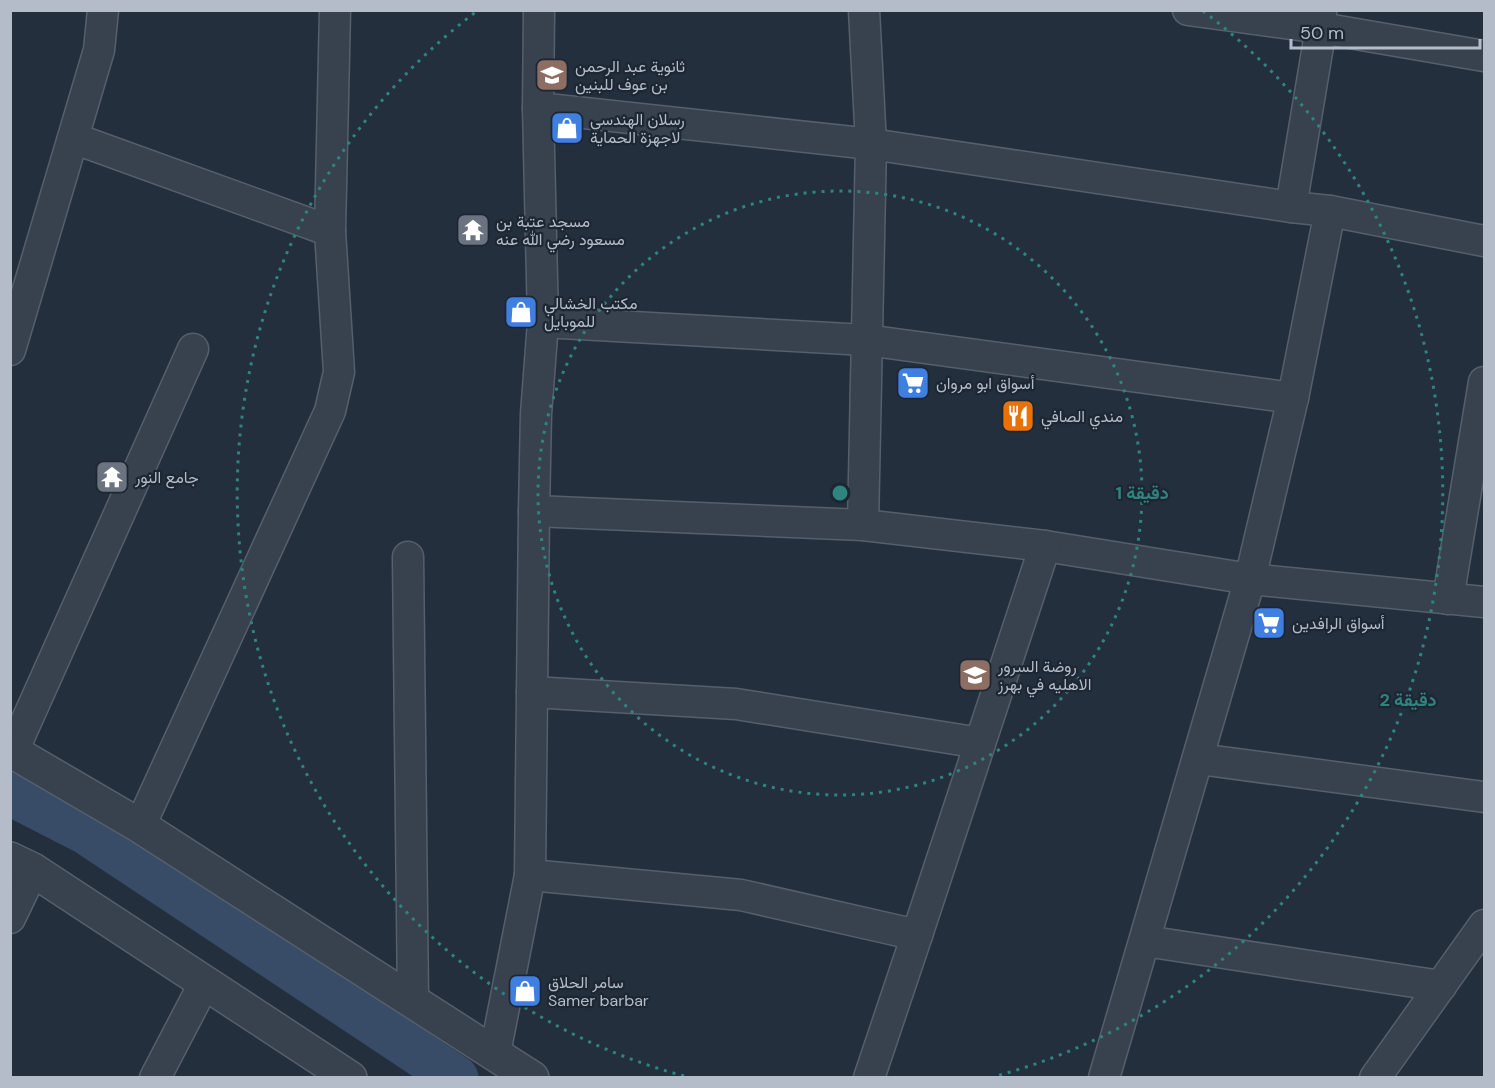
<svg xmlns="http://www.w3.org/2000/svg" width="1495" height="1088" viewBox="0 0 1495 1088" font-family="'DM Sans',Vazirmatn,sans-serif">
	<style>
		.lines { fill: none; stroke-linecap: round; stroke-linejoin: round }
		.river { stroke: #394c67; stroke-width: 45 }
		.minor-casing { stroke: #565f6c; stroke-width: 33 }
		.tertiary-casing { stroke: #565f6c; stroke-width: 36 }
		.minor { stroke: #38414e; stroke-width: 30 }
		.tertiary { stroke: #38414e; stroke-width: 33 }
		.ring { fill: none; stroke: #308480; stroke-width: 3; stroke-dasharray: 3 6 }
		.labels { text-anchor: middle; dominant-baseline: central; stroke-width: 4.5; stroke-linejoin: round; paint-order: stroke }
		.poi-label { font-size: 16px; fill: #b4bcc9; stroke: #1d2633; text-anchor: start }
		.centre { fill: #308480; stroke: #1d2633; stroke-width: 3 }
		.ring-label { font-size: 18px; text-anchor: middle; font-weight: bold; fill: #308480; stroke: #1d2633; stroke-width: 4.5; stroke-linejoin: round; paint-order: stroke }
	</style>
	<rect width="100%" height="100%" fill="#242f3e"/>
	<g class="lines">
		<polyline class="river" points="10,793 86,832 456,1078"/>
		<g class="minor-casing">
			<g id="minor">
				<polyline points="1188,10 1321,28 1484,56"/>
				<polyline points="538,108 871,144 1291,207 1330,211 1484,241"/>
				<polyline points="73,138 330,231"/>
				<polyline points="1291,207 1321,28 1321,10"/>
				<polyline points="543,322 866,340 1293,398"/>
				<polyline points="10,350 99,50 103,10"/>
				<polyline points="534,511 863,525 1045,546 1250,579 1484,602"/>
				<polyline points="863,525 871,144 864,10"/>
				<polyline points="408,557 413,1001"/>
				<polyline points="1448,599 1484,382"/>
				<polyline points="532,692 736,704 980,743"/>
				<polyline points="13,751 193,349"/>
				<polyline points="1199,759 1484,797"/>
				<polyline points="140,826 330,411 339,372 330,231 335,10"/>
				<polyline points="530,875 741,895 917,935"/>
				<polyline points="10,918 33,870"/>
				<polyline points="1145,941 1441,986"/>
				<polyline points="495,1053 530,875 534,511 536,414 543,322 538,108 539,10"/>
				<polyline points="155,1078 205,982"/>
				<polyline points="869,1078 917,935 1045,546"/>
				<polyline points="1104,1078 1250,579 1293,398 1330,211"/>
				<polyline points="1375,1078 1484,925"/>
			</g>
		</g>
		<g class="tertiary-casing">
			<g id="tertiary">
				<polyline points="10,750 140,826 532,1078"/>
				<polyline points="10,859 33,870 350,1078"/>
			</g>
		</g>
		<use href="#minor" class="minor"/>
		<use href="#tertiary" class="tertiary"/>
	</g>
	<g class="ring">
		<circle cx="840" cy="493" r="302"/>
		<path d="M684 1076A604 604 0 0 1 477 11M1203 11A604 604 0 0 1 996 1076"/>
	</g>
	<defs>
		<g id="school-square" transform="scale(1.725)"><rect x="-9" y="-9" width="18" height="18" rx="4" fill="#8d6e63" stroke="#1d2633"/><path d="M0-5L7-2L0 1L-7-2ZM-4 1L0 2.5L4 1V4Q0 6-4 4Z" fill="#fff"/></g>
		<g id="shop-square" transform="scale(1.725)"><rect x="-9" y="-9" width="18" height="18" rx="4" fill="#3f7fe0" stroke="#1d2633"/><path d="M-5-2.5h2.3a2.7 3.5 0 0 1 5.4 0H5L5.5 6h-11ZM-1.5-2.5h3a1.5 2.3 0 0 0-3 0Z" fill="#fff"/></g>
		<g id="temple-square" transform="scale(1.725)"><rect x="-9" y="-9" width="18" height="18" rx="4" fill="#6b7280" stroke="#1d2633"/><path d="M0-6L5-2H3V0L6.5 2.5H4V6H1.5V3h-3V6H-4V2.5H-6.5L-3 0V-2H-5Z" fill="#fff"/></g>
		<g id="supermarket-square" transform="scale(1.725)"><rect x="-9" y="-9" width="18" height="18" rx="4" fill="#3f7fe0" stroke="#1d2633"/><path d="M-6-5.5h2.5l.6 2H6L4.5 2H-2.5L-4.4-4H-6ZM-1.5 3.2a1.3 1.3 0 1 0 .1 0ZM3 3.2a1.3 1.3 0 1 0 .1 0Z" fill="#fff"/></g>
		<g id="restaurant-square" transform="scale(1.725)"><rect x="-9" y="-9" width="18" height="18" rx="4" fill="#e8710a" stroke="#1d2633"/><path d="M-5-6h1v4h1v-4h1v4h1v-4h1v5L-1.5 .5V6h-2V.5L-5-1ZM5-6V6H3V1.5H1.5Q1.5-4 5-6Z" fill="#fff"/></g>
	</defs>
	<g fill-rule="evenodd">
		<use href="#school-square" x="552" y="75"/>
		<use href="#shop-square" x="567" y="128"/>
		<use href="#temple-square" x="473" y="230"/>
		<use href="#shop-square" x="521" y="312"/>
		<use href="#supermarket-square" x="913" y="383"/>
		<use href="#restaurant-square" x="1018" y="416"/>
		<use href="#temple-square" x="112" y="477"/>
		<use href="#supermarket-square" x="1269" y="623"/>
		<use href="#school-square" x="975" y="675"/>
		<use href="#shop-square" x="525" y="991"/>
	</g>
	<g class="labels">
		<g class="poi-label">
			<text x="575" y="66">ثانوية عبد الرحمن<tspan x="575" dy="18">بن عوف للبنين</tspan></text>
			<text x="590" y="119">رسلان الهندسي<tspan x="590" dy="18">لاجهزة الحماية</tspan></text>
			<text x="496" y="221">مسجد عتبة بن<tspan x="496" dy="18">مسعود رضي الله عنه</tspan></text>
			<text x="544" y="303">مكتب الخشالي<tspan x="544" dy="18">للموبايل</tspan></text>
			<text x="936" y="383">أسواق ابو مروان</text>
			<text x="1041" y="416">مندي الصافي</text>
			<text x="135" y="477">جامع النور</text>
			<text x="1292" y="623">أسواق الرافدين</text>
			<text x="998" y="666">روضة السرور<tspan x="998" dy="18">الاهليه في بهرز</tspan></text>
			<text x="548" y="982">سامر الحلاق<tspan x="548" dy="18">Samer barbar</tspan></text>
		</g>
	</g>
	<circle cx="840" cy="493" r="9" class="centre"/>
	<g class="ring-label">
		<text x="1142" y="499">1 دقيقة</text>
		<text x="1408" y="706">2 دقيقة</text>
	</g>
	<rect width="1495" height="1088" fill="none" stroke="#b4bcc9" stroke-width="24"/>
	<path d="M1291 39v9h189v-9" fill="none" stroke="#b4bcc9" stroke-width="3"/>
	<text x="1300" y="39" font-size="18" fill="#b4bcc9" stroke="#1d2633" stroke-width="4.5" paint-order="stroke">50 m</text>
</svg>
